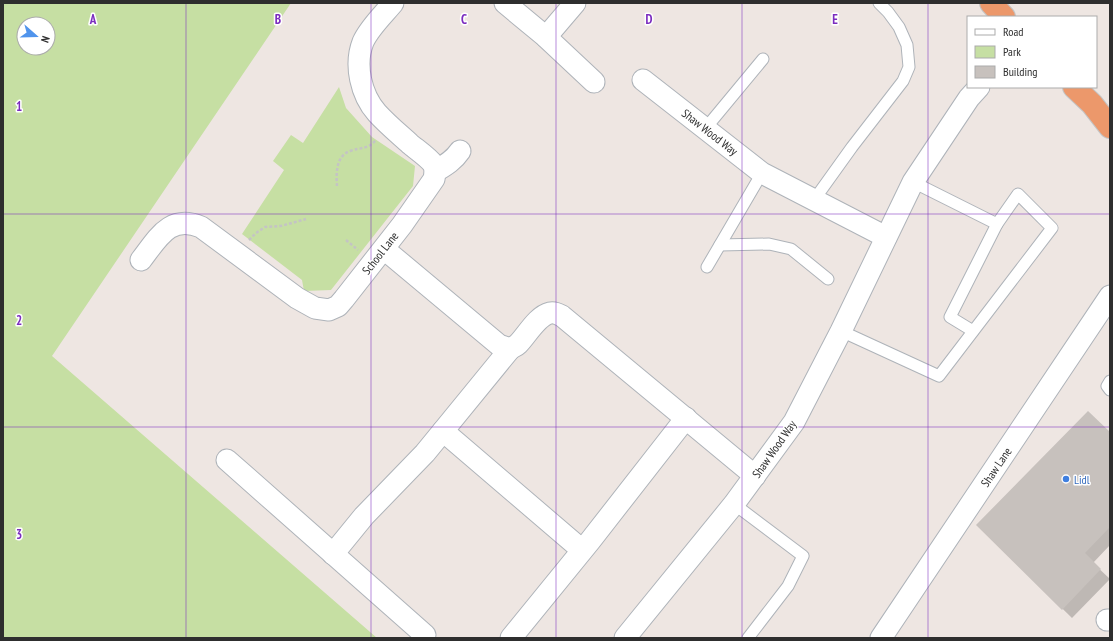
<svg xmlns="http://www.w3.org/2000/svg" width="1113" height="641" viewBox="0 0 1113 641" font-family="'PT Sans Narrow',sans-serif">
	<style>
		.green { fill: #c6dfa3; fill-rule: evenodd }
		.shadow { fill: #0003 }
		.building { fill: #c7c1bd }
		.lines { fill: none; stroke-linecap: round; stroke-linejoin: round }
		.service-casing { stroke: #aeb3b9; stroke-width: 13 }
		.minor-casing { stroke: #aeb3b9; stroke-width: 23 }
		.trunk-casing { stroke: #c4c4c4; stroke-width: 24 }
		.path { stroke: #c4c4c4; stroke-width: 2.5; stroke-dasharray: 3 2; stroke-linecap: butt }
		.service { stroke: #fff; stroke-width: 11 }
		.minor { stroke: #fff; stroke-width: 21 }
		.trunk { stroke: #ec986b; stroke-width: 22 }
		.grid { fill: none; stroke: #7b2cbf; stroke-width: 1; stroke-opacity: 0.55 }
		.shop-dot { fill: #3f7fe0; stroke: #fff; stroke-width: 1.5 }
		.labels { text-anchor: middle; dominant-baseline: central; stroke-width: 3; stroke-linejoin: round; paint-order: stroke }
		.street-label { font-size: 12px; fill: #2e2e2e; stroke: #fff }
		.shop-label { font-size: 12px; fill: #366cbe; stroke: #fff; text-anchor: start }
		.grid-label { font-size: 13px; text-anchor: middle; font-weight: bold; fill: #7b2cbf; stroke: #fff; stroke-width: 3; stroke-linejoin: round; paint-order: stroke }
	</style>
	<rect width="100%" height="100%" fill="#eee6e2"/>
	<g class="green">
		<path d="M3,3H291L52,356L377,638H3ZM24,24H48V48H24Z"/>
		<polygon points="339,87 346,108 372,137 415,166 413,186 331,290 304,291 302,280 242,234 284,170 273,161 291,135 303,143"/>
	</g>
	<polygon class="shadow" points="1110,433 1110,545 1093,563 1110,579 1072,618 977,525"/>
	<polygon class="building" points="1088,411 1110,432 1110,527 1085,553 1101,569 1062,610 976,525"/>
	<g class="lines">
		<g class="service-casing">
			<g id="service">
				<polyline points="705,129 763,59"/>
				<polyline points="814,200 852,147 903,81 909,67 907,45 899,27 888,12 879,3"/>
				<polyline points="720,245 769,244 791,249 828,279"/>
				<polyline points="707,267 762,173"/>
				<polyline points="841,331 939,376 1052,228 1018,194 997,224 913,182"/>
				<polyline points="973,331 950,317 997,224"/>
				<polyline points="1110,381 1107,386 1110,390"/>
				<polyline points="734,504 803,556 788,586 748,638"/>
			</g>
		</g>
		<g class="minor-casing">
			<g id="minor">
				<polyline points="505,3 546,37 575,3"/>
				<polyline points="546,37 594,82"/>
				<polyline points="643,80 762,173 886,237"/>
				<path d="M436,171C446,165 454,160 460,151"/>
				<path d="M384,249L499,345L510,349C513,347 516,346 518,344C527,335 537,316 550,313C554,312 558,314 562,316L755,476"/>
				<path d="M141,260C158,238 170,214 201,227L297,298L315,308L329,310L338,306L344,299L402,225L434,179C435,173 436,169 433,164C429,158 416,149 410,144C399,134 387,124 377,113C361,95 354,65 363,42C369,28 384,14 393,3"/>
				<polyline points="443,431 582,550"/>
				<polyline points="227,460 425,635"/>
				<polyline points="333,554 364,516 425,453 510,349"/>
				<polyline points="1107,620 1110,620"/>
				<polyline points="511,638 590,541 686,418"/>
				<polyline points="625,638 734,504 794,422 841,331 913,182 969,98 979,87"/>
				<polyline points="881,638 1110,296"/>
			</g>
		</g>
		<g class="trunk-casing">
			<g id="trunk">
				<polyline points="991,3 1004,17"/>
				<polyline points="1074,87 1092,104 1110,127"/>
			</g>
		</g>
		<g class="path">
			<path d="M337,186C336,173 336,156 350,151C361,147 367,150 376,140"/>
			<polyline points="249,240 256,233 265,227 281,226 306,219"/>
			<polyline points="346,240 358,250"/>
		</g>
		<use href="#service" class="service"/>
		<use href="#minor" class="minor"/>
		<use href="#trunk" class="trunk"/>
	</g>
	<path class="grid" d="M186,3V638M371,3V638M556,3V638M742,3V638M928,3V638M3,214H1110M3,427H1110"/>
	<circle class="shop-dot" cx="1066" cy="479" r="4"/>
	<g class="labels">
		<g class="street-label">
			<text transform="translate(710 132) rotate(38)">Shaw Wood Way</text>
			<text transform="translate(380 253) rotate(-52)">School Lane</text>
			<text transform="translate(774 449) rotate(-55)">Shaw Wood Way</text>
			<text transform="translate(996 467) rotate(-56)">Shaw Lane</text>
		</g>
		<g class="shop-label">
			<text x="1074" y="479">Lidl</text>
		</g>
	</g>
	<g class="grid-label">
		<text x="93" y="24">A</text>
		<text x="278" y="24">B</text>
		<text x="464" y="24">C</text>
		<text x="649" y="24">D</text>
		<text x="835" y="24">E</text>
		<text x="19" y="111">1</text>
		<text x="19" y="325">2</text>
		<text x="19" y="539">3</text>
	</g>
	<rect width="1113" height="641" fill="none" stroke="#2e2e2e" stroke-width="8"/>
	<rect x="967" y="16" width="130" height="72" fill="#ffffff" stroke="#ababab"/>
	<rect x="975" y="29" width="20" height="6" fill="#ffffff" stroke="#ababab"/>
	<text x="1003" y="36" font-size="12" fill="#2e2e2e">Road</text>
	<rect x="975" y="46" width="20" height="12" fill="#c6dfa3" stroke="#ababab"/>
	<text x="1003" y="56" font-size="12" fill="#2e2e2e">Park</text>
	<rect x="975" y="66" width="20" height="12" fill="#c7c1bd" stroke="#ababab"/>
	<text x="1003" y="76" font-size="12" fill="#2e2e2e">Building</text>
	<g transform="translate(36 36) rotate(110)"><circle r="19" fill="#ffffff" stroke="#ababab"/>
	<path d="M0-3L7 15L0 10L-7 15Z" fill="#5094ec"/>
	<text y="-6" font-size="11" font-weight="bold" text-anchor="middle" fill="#2e2e2e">N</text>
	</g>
</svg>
